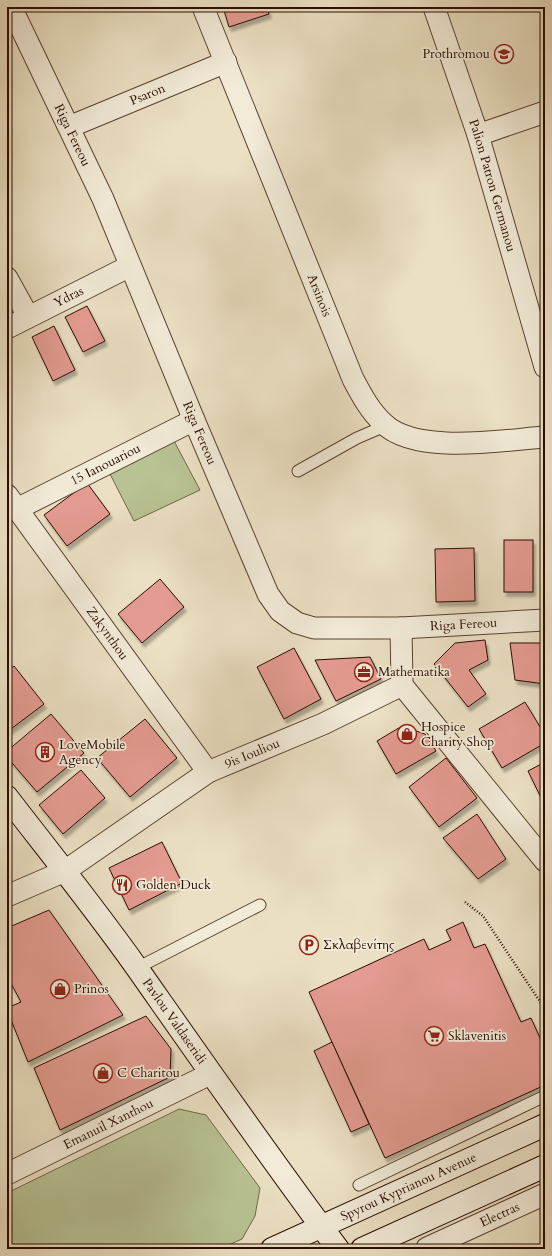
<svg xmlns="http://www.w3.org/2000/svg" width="552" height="1256" viewBox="0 0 552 1256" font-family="Cardo,serif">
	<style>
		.green { fill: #b8c293; stroke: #71674a }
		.building { fill: #e49b91; stroke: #2a0c00; filter: url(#shadow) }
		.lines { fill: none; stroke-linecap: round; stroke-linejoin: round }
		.lane-casing { stroke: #5a4131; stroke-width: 13 }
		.street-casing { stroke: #5a4131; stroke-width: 23 }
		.secondary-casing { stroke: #2a0c00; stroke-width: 24 }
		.path { stroke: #2a0c00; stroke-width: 2.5; stroke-dasharray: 1 2; stroke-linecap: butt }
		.lane { stroke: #f2ebd8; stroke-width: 11 }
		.street { stroke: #f2ebd8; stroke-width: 21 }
		.secondary { stroke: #f2ebd8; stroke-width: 22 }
		.labels { text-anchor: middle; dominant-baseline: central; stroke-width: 3.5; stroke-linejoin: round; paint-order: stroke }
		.poi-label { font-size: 13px; fill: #2a0c00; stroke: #f2ebd8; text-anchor: start }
		.street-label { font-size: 13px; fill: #2a0c00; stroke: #f2ebd8 }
	</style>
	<defs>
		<filter id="shadow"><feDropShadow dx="2.5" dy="4.5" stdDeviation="1" flood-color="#0004"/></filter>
	</defs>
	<rect width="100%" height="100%" fill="#ebe0c3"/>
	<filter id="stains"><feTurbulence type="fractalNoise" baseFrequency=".005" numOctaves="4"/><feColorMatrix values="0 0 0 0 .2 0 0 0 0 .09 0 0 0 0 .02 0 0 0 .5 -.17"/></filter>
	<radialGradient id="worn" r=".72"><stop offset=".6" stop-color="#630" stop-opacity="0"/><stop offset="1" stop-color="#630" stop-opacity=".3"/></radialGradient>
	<g class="green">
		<polygon points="173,439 200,490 134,521 110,474"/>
		<polygon points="179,1109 206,1115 260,1188 255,1216 242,1239 220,1249 7,1249 7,1193"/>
	</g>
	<g class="building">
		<polygon points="223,7 267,7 269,14 229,27"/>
		<polygon points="87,306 105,341 83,352 65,317"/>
		<polygon points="54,326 75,370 53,381 32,337"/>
		<polygon points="87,483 110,514 67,546 44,515"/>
		<rect x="504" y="540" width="29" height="52"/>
		<polygon points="474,548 475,601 436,602 435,549"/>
		<polygon points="160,579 184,607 142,643 118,614"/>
		<polygon points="485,640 488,660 469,670 486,694 468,707 434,664 455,643"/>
		<polygon points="510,643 545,643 545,684 515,680"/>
		<polygon points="294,648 321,699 284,719 257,667"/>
		<polygon points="370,657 381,679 336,701 315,660"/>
		<polygon points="14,666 44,704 7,732 7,672"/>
		<polygon points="525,702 545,735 545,743 502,768 479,729"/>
		<polygon points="51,714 84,753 37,792 7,757 7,751"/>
		<polygon points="145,719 177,758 130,797 97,758"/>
		<polygon points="402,726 425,734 436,751 396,774 377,741"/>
		<polygon points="446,758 477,798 439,827 409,787"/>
		<polygon points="545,762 545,806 528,771"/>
		<polygon points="81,770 105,798 63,834 39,805"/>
		<polygon points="477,814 506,859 478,879 443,838"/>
		<polygon points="162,842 182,883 129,910 109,868"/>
		<polygon points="49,910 123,1015 28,1062 7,1010 7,1008 21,1002 7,976 7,928"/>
		<polygon points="463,922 474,948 485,944 521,1022 531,1018 545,1049 545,1085 385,1158 309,992 424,939 429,950 451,940 446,930"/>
		<polygon points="146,1016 171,1049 170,1077 60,1130 34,1068"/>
		<polygon points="332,1042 369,1124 351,1132 314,1051"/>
	</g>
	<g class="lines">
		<g class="lane-casing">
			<g id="lane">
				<polyline points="298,471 357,438 385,426"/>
				<polyline points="137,968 260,905"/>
				<polyline points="359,1185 545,1096"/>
			</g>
		</g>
		<g class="street-casing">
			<g id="street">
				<path id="s1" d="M11,7L103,199L194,420L268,594L280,611L297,623L314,628H401L545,620"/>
				<path id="s2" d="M203,7L353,379C362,396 370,411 384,424C417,455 503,440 545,437"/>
				<path id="s3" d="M434,7L478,135L545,367"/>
				<path id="s4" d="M69,127L226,62"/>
				<polyline points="478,135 545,112"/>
				<polyline points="7,278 28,316"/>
				<path id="s5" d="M7,328L130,266"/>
				<path id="s6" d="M7,495L208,772"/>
				<path id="s7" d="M17,509L194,420"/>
				<polyline points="401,628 402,685"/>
				<polyline points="402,685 545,861"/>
				<path id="s8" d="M7,896L65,871L208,772L323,724L402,685"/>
				<path id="s9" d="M7,1174L210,1074"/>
				<path id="s10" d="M427,1248L545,1194"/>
			</g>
		</g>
		<g class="secondary-casing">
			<g id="secondary">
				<path id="s11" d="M7,797C51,854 96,910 137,968C203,1062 269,1157 338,1249"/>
				<path id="s12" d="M272,1249L545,1125"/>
				<polyline points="362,1249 545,1166"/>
			</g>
		</g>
		<polyline class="path" points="465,902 483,916 545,1009"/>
		<use href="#lane" class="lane"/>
		<use href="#street" class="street"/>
		<use href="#secondary" class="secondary"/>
	</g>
	<defs>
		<g id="school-ring" transform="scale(1)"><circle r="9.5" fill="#f2ebd8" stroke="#8f2418" stroke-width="1.5"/><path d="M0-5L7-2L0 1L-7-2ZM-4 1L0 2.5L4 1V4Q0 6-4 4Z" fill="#8f2418"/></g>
		<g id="office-ring" transform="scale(1)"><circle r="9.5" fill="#f2ebd8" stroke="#8f2418" stroke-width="1.5"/><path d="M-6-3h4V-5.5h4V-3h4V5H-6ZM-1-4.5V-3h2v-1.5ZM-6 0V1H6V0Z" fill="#8f2418"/></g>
		<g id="shop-ring" transform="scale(1)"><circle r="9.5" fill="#f2ebd8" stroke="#8f2418" stroke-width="1.5"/><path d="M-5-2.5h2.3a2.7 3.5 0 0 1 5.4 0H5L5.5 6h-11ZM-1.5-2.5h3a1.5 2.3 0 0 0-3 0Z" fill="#8f2418"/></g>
		<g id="building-ring" transform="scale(1)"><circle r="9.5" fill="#f2ebd8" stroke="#8f2418" stroke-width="1.5"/><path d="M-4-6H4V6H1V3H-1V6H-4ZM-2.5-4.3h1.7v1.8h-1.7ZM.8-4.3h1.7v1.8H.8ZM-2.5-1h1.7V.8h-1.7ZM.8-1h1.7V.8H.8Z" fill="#8f2418"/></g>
		<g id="restaurant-ring" transform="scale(1)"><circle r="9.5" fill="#f2ebd8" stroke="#8f2418" stroke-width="1.5"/><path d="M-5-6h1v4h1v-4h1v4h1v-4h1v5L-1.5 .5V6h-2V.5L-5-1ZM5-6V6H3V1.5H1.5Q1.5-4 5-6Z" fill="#8f2418"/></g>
		<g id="parking-ring" transform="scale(1)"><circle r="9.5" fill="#f2ebd8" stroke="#8f2418" stroke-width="1.5"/><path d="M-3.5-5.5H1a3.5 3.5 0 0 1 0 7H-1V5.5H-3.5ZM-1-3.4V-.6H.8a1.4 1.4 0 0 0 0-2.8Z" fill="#8f2418"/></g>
		<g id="supermarket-ring" transform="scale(1)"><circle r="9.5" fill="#f2ebd8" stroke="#8f2418" stroke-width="1.5"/><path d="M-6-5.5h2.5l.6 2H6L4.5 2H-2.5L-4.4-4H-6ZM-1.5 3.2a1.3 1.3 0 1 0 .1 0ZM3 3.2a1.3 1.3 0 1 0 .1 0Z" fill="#8f2418"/></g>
	</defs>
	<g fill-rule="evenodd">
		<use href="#school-ring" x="504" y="54"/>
		<use href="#office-ring" x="364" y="672"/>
		<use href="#shop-ring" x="407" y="734"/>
		<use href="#building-ring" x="45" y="752"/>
		<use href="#restaurant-ring" x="122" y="885"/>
		<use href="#parking-ring" x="309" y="945"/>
		<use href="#shop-ring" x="60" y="989"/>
		<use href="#supermarket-ring" x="434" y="1036"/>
		<use href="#shop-ring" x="103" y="1073"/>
	</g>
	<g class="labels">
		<g class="poi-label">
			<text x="490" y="54" text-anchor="end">Prothromou</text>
			<text x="378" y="672">Mathematika</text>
			<text x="421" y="727">Hospice<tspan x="421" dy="15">Charity Shop</tspan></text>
			<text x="59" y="745">LoveMobile<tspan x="59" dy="15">Agency</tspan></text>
			<text x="136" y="885">Golden Duck</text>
			<text x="323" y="945">Σκλαβενίτης</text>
			<text x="74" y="989">Prinos</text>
			<text x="448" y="1036">Sklavenitis</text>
			<text x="117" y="1073">C Charitou</text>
		</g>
		<g class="street-label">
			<text stroke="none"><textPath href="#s4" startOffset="85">Psaron</textPath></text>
			<text stroke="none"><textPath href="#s1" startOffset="142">Riga Fereou</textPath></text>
			<text stroke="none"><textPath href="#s3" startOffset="188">Palion Patron Germanou</textPath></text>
			<text stroke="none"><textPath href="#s2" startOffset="311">Arsinois</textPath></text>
			<text stroke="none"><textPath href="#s5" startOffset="69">Ydras</textPath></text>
			<text stroke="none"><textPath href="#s1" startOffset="466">Riga Fereou</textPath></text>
			<text stroke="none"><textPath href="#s7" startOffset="99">15 Ianouariou</textPath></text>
			<text stroke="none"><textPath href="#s1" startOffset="850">Riga Fereou</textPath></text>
			<text stroke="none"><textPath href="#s6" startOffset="171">Zakynthou</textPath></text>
			<text stroke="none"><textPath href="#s8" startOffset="285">9is Iouliou</textPath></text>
			<text stroke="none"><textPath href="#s11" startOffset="280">Pavlou Valdaseridi</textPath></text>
			<text stroke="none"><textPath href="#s9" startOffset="113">Emanuil Xanthou</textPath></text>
			<text stroke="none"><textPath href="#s12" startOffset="150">Spyrou Kyprianou Avenue</textPath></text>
			<text stroke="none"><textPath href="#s10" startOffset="80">Electras</textPath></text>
		</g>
	</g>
	<rect width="552" height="1256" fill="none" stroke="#ebe0c3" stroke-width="24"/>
	<rect x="8" y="8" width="536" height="1240" fill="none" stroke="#2a0c00" stroke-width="2"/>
	<rect x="12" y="12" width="528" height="1232" fill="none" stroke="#2a0c00"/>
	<rect width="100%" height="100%" filter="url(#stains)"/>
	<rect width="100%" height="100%" fill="url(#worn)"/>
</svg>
